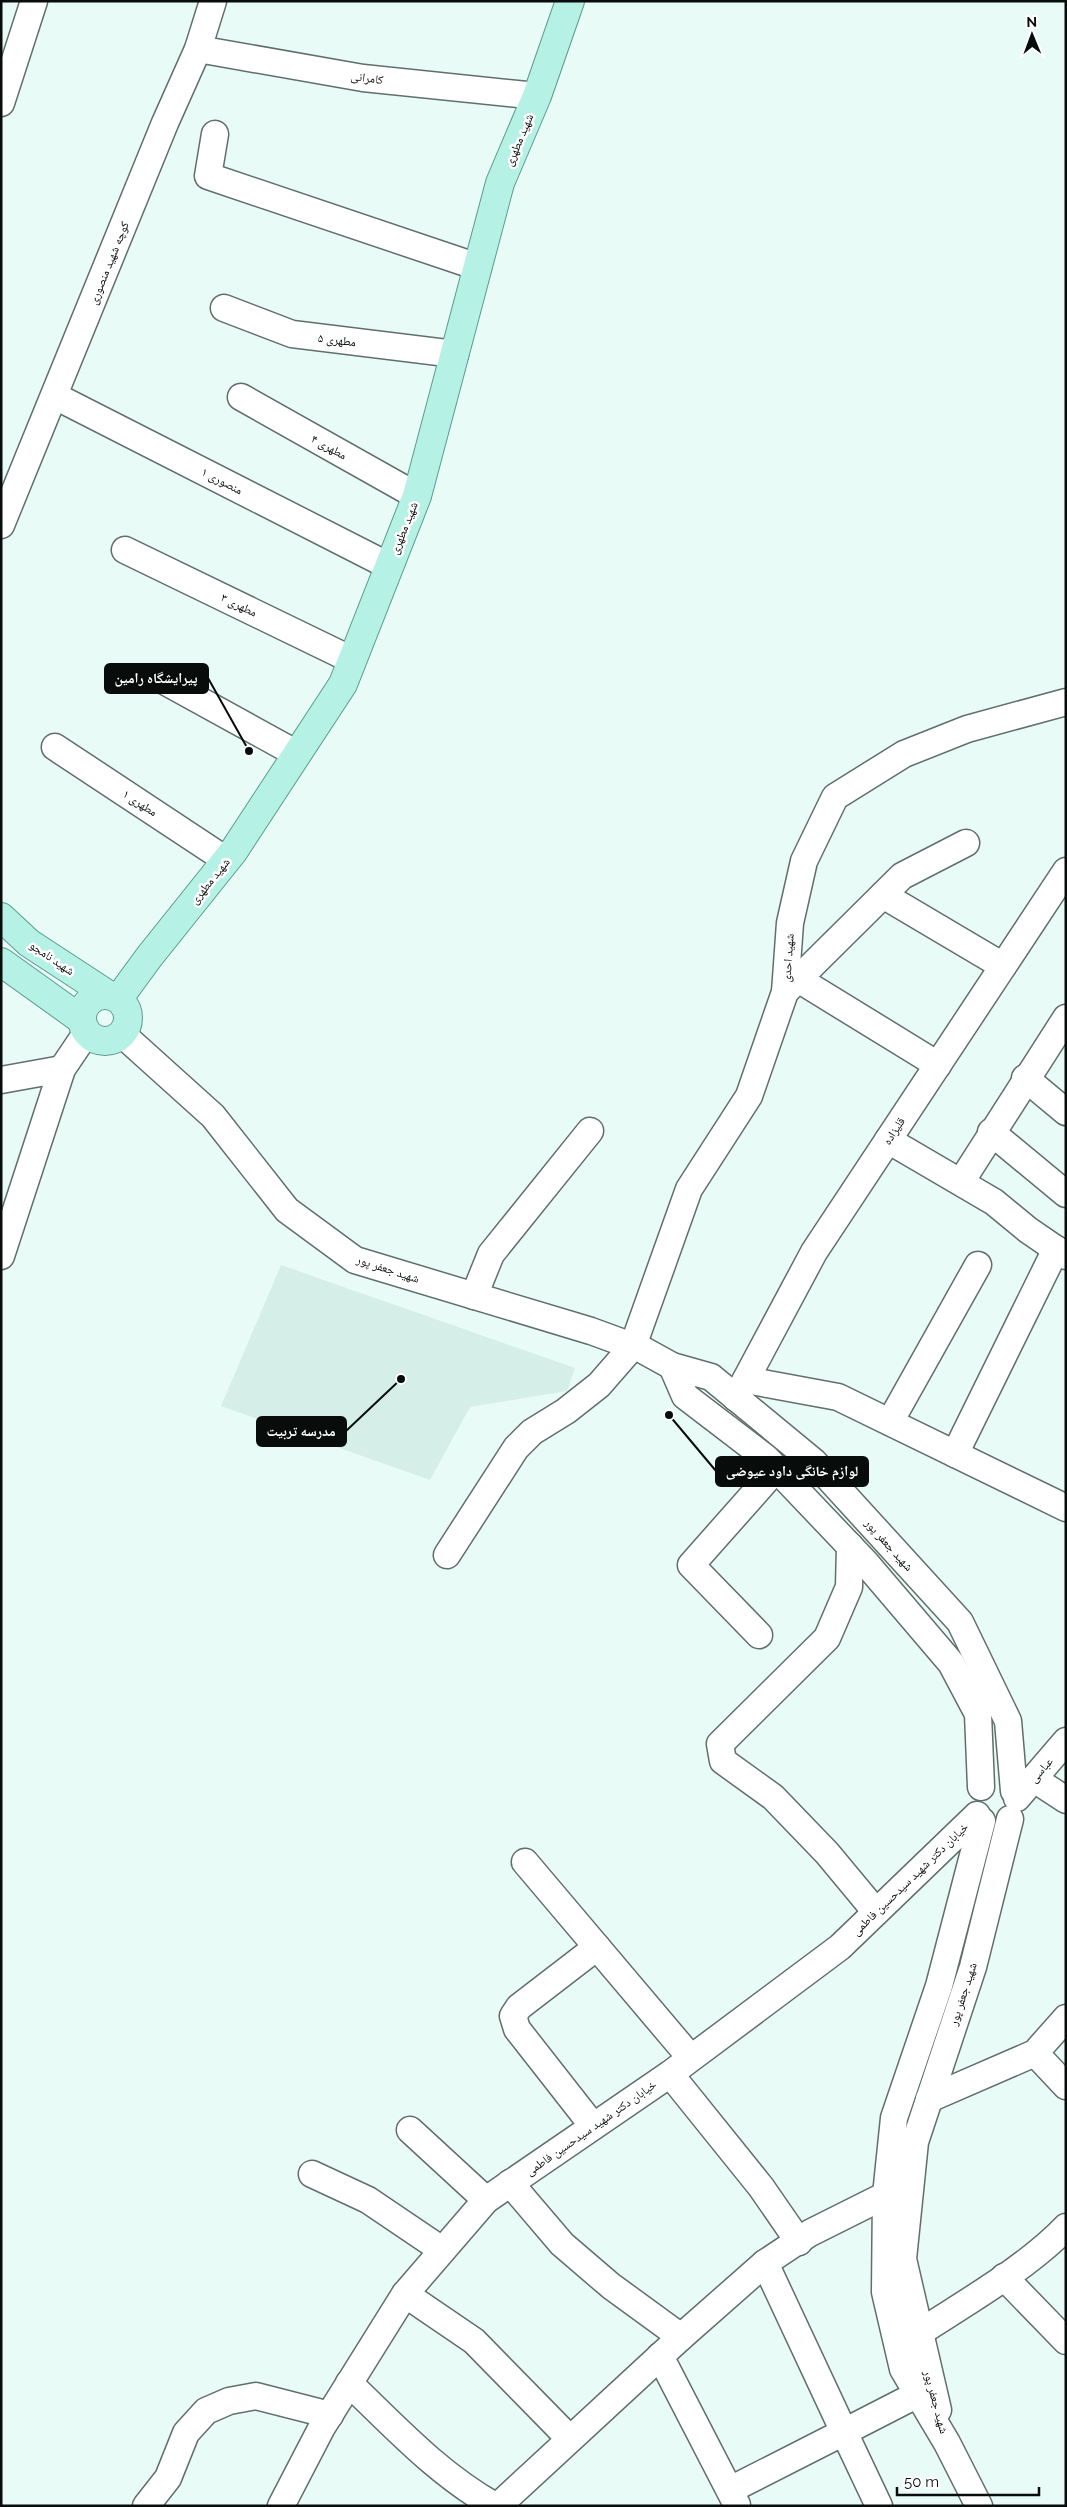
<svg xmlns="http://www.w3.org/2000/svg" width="1067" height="2507" viewBox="0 0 1067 2507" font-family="Raleway,'Noto Naskh Arabic',sans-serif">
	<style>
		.built { fill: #d5efe8 }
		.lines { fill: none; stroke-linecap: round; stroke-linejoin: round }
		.minor-casing { stroke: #606f6c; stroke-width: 29 }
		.major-casing { stroke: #5a9b8d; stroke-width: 30 }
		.minor { stroke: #fff; stroke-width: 26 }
		.major { stroke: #b6f1e5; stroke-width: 28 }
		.labels { text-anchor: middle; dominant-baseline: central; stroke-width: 5; stroke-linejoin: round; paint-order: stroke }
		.street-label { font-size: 12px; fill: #080d0c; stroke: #fff }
		.leader { fill: none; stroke: #080d0c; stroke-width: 2 }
		.callout-dot { fill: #080d0c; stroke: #fff; stroke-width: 2 }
		.callout { fill: #080d0c; stroke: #080d0c; stroke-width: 2 }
		.callout-label { font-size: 14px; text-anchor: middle; font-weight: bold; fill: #fff }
	</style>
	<rect width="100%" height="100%" fill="#e9fbf7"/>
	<polygon class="built" points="281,1265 575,1368 567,1391 470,1407 430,1480 221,1406"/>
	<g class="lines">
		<g class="minor-casing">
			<g id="minor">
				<polyline points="198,49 363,78 537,96"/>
				<polyline points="1,103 34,1"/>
				<polyline points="215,134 208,176 478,267"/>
				<polyline points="224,308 292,334 455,354"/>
				<polyline points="55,396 389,566"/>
				<polyline points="241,397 417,496"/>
				<polyline points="1,525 165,123 198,49 213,1"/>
				<polyline points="125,550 352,660"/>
				<polyline points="159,678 297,754"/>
				<polyline points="55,747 226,860"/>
				<polyline points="883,895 1003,966"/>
				<polyline points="798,979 938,1065"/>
				<polyline points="785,992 902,876 966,843"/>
				<polyline points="122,1034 213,1116 287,1210 355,1260 591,1331 643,1350 672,1366 711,1377 814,1462 960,1622 1008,1721 1014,1791"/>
				<polyline points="1025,1078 1066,1112"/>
				<polyline points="1,1080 62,1069"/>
				<polyline points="991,1132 1066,1194"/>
				<polyline points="888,1140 994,1202 1028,1230 1066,1256"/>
				<polyline points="961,1182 1066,1018"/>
				<polyline points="1,1256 62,1069 87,1032"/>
				<polyline points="474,1296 491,1254 590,1131"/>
				<polyline points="672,1366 685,1396 766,1458 865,1562 951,1663 978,1714 981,1787"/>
				<polyline points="746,1380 838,1397 1066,1508"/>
				<polyline points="736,1398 814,1252 1066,871"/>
				<polyline points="890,1422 978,1265"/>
				<polyline points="955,1454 1056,1249"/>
				<polyline points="850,1546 849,1587 827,1638 720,1744 723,1761 773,1797 827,1853 876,1912"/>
				<polyline points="447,1555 516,1448 532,1432 566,1411 599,1385 633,1346 689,1189 749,1096 785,992 790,923 804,861 835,797 904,754 967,729 1066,702"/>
				<polyline points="759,1635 691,1565 776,1469"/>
				<polyline points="1034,1779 1066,1800"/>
				<polyline points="1017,1798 1066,1741"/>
				<polyline points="525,1862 690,2057"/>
				<polyline points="1035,2053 1066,2086"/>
				<polyline points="670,2074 761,2187 799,2242"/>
				<polyline points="929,2099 1035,2053 1066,2018"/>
				<polyline points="593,2126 517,2029 513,2016 519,2007 597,1947"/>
				<polyline points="410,2130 486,2200"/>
				<polyline points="312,2174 368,2200 442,2250"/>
				<polyline points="510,2183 562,2244 611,2286 681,2337"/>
				<polyline points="1004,2277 1066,2341"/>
				<polyline points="405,2294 474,2341 570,2439"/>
				<path d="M919,2333C965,2303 1028,2267 1066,2227"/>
				<polyline points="660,2356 737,2505"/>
				<path d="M349,2383C395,2427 439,2475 495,2506"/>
				<polyline points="938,2410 903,2259 915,2142 973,1967 1010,1819"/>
				<polyline points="730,2490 844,2432 765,2263"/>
				<polyline points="146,2506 168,2478 186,2433 206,2411 229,2401 256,2396 330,2415"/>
				<polyline points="281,2506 322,2427 405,2294 486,2200 670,2074 840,1947 977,1815"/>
				<polyline points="498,2506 681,2337 765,2263 810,2233 886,2195"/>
				<polyline points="879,2506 844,2432 918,2394"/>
				<polyline points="979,2506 947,2443 903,2369 885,2292 886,2195 894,2118 939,1986 982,1821"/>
			</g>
		</g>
		<g class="major-casing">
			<g id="major">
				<polyline points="1,917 29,943 107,994"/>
				<polyline points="1,962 82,1020"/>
				<circle cx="105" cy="1018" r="23"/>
				<polyline points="119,998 149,957 233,852 343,684 417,496 500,183 537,96 570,1"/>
			</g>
		</g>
		<use href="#minor" class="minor"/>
		<use href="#major" class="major"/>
	</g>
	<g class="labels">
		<g class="street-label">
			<text transform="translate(367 78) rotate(8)">کامرانی</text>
			<text transform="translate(519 140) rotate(-67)">شهید مطهری</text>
			<text transform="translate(109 263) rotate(-68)">کوچه شهید منصوری</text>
			<text transform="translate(337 340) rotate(7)">مطهری ۵</text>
			<text transform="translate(329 447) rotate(29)">مطهری ۴</text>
			<text transform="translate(222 481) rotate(27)">منصوری ۱</text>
			<text transform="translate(404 528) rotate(-68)">شهید مطهری</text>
			<text transform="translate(239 605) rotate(26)">مطهری ۳</text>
			<text transform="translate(140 803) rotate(33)">مطهری ۱</text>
			<text transform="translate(210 881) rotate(-51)">شهید مطهری</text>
			<text transform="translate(52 958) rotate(34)">شهید نامجو</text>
			<text transform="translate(788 958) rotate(-86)">شهید احدی</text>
			<text transform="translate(894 1131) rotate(-57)">قلیزاده</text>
			<text transform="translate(388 1269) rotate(18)">شهید جعفر پور</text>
			<text transform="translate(889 1545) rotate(48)">شهید جعفر پور</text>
			<text transform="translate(1041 1770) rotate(-49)">عباسی</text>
			<text transform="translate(910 1879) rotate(-44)">خیابان دکتر شهید سیدحسین فاطمی</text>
			<text transform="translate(963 1994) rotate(-72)">شهید جعفر پور</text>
			<text transform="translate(591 2128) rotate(-35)">خیابان دکتر شهید سیدحسین فاطمی</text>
			<text transform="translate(936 2402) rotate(75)">شهید جعفر پور</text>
		</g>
	</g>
	<path class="leader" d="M249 751L208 678M401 1379L346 1431M669 1415L716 1471"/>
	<g class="callout-dot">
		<circle cx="249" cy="751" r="5"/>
		<circle cx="401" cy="1379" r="5"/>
		<circle cx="669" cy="1415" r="5"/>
	</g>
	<g class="callout">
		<rect x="105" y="664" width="103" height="29" rx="5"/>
		<rect x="257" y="1417" width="89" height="29" rx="5"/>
		<rect x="716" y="1457" width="152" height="29" rx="5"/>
	</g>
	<g class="callout-label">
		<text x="156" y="683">پیرایشگاه ‌رامین</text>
		<text x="301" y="1436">مدرسه تربیت</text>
		<text x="792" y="1476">لوازم خانگی داود عیوضی</text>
	</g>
	<rect width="1067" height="2507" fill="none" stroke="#080d0c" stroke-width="5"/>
	<g transform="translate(1032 35) rotate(359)" stroke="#ffffff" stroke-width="4" paint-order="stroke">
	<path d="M0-4L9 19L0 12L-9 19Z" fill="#080d0c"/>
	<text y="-8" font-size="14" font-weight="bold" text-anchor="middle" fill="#080d0c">N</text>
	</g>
	<path d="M897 2487v8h142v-8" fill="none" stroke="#080d0c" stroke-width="2.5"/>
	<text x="904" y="2487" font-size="15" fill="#080d0c" stroke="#ffffff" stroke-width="4" paint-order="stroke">50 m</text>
</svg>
